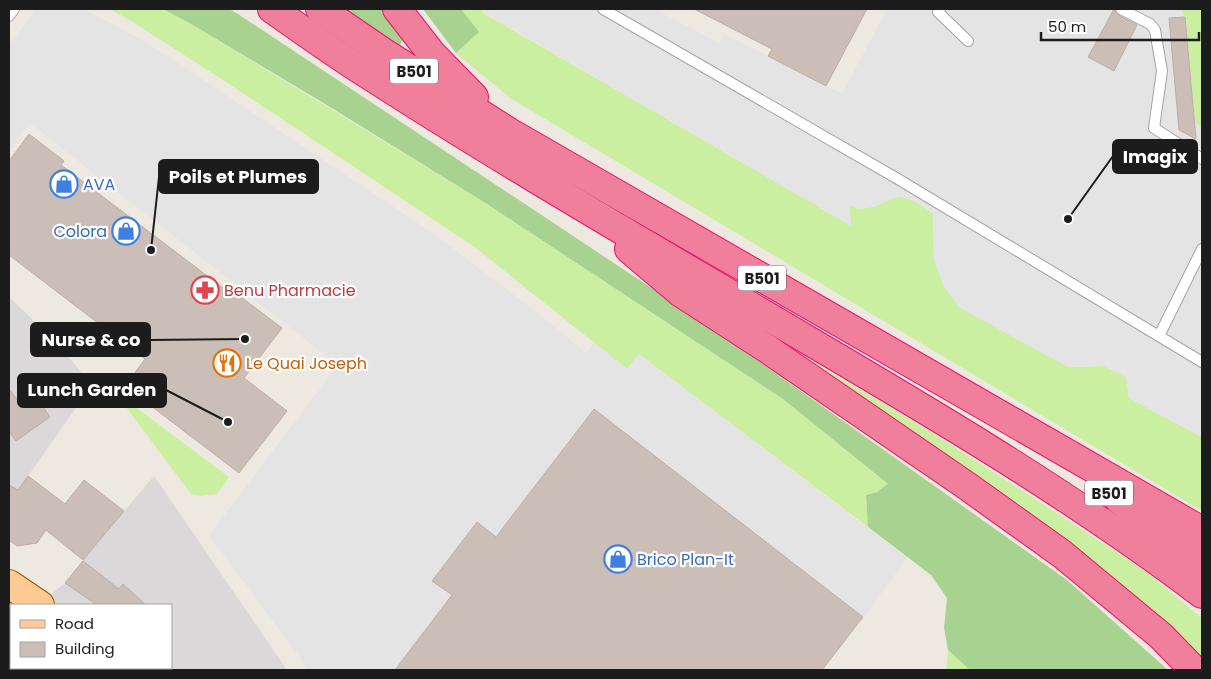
<svg xmlns="http://www.w3.org/2000/svg" width="1211" height="679" viewBox="0 0 1211 679" font-family="Poppins,sans-serif">
	<style>
		.residential { fill: #dad8d9; fill-rule: evenodd }
		.grass { fill: #cbefa0 }
		.forest { fill: #a8d290 }
		.parking { fill: #e4e4e4 }
		.building { fill: #cabeb6; stroke: #c1ada1 }
		.lines { fill: none; stroke-linecap: round; stroke-linejoin: round }
		.service-casing { stroke: #a3a3a3; stroke-width: 12 }
		.primary-casing { stroke: #935900; stroke-width: 30 }
		.motorway-casing { stroke: #e71369; stroke-width: 30 }
		.service { stroke: #fff; stroke-width: 10 }
		.primary { stroke: #ffca94; stroke-width: 28 }
		.motorway { stroke: #ef7f9b; stroke-width: 28 }
		.labels { text-anchor: middle; dominant-baseline: central; stroke-width: 4.5; stroke-linejoin: round; paint-order: stroke }
		.shield { fill: #fff; stroke: #606060; stroke-width: 1 }
		.shield-label { font-size: 15px; font-weight: bold; fill: #1c1c1c }
		.shop-label { font-size: 16px; fill: #366cbe; stroke: #fff; text-anchor: start }
		.health-label { font-size: 16px; fill: #be3a42; stroke: #fff; text-anchor: start }
		.food-label { font-size: 16px; fill: #c56008; stroke: #fff; text-anchor: start }
		.leader { fill: none; stroke: #1c1c1c; stroke-width: 2 }
		.callout-dot { fill: #1c1c1c; stroke: #fff; stroke-width: 2 }
		.callout { fill: #1c1c1c; stroke: #1c1c1c; stroke-width: 2 }
		.callout-label { font-size: 18px; text-anchor: middle; font-weight: bold; fill: #fff }
	</style>
	<rect width="100%" height="100%" fill="#eee9e0"/>
	<g class="residential">
		<polygon points="9,297 54,340 92,385 9,503"/>
		<path d="M154,476L287,670H9V584L39,604L65,583L83,560ZM11,605H171V668H11Z"/>
	</g>
	<g class="grass">
		<polygon points="109,9 163,9 193,25 487,204 783,399 889,485 877,492 866,495 868,527 639,354 627,369 476,248 220,78 128,19"/>
		<polygon points="461,9 483,9 483,13 851,225 849,205 873,207 899,196 914,201 933,213 934,260 1068,367 1104,366 1126,377 1129,398 1202,437 1202,511 510,98 456,53 478,32"/>
		<polygon points="1180,9 1202,9 1202,127 1195,123 1185,17"/>
		<polygon points="779,342 925,428 1060,515 1145,571 1202,618 1202,664"/>
		<polygon points="114,391 229,477 217,494 201,496 191,494"/>
		<polygon points="948,650 970,670 946,670"/>
	</g>
	<g class="forest">
		<polygon points="163,9 229,9 238,14 715,330 1067,580 1168,670 970,670 948,650 944,628 947,598 931,575 868,527 866,495 877,492 888,484 783,399 487,204 325,104 193,25"/>
		<polygon points="341,9 382,9 403,39 399,47"/>
		<polygon points="423,9 461,9 479,32 456,53"/>
	</g>
	<g class="parking">
		<polygon points="36,9 83,9 121,28 168,56 437,236 554,326 586,353 594,343 627,369 639,354 907,558 864,617 592,410 496,536 477,522 432,581 452,596 395,670 307,670 301,659 209,535 338,365 30,123 9,151 9,45"/>
		<polygon points="483,9 654,9 719,43 724,34 842,94 887,9 1182,10 1185,17 1195,123 1202,127 1202,437 1129,398 1126,377 1104,366 1068,367 960,308 944,287 934,260 933,213 914,201 899,196 873,207 860,209 849,205 851,226 483,12"/>
	</g>
	<g class="building">
		<polygon points="694,9 867,9 826,86 768,56 772,49"/>
		<polygon points="1114,9 1118,15 1137,25 1114,71 1088,57"/>
		<polygon points="1185,17 1196,139 1179,130 1169,18"/>
		<polygon points="29,134 64,161 61,165 239,300 241,297 282,328 244,378 287,411 239,473 125,386 145,359 9,255 9,161"/>
		<polygon points="9,389 20,403 33,392 50,417 16,441 9,431"/>
		<polygon points="594,409 863,617 822,670 395,670 452,595 432,581 477,522 496,537"/>
		<polygon points="28,476 65,504 84,480 124,511 83,560 46,530 37,543 17,546 9,540 9,485 18,490"/>
		<polygon points="83,561 119,589 123,584 146,605 97,605 65,583"/>
	</g>
	<g class="lines">
		<g class="service-casing">
			<g id="service">
				<polyline points="603,9 898,179 1202,362"/>
				<polyline points="940,9 938,12 968,41"/>
				<polyline points="1121,9 1150,24 1155,30 1162,71 1154,128 1202,159"/>
				<polyline points="9,16 14,9"/>
				<polyline points="1159,336 1202,249"/>
			</g>
		</g>
		<g class="primary-casing">
			<g id="primary">
				<polyline points="9,584 40,605"/>
				<polyline points="121,668 123,670"/>
			</g>
		</g>
		<g class="motorway-casing">
			<g id="motorway">
				<path d="M272,9C305,32 338,56 372,77C507,164 646,244 784,326C927,410 1070,494 1202,594"/>
				<polyline points="320,9 383,52 509,132 1202,531"/>
				<polyline points="397,9 432,54 474,97"/>
				<polyline points="629,249 681,293 766,348 967,486 1062,554 1161,636 1194,670"/>
				<polyline points="1119,500 1202,562"/>
			</g>
		</g>
		<use href="#service" class="service"/>
		<use href="#primary" class="primary"/>
		<use href="#motorway" class="motorway"/>
	</g>
	<defs>
		<g id="shop-ring" transform="scale(1.4375)"><circle r="9.5" fill="#fff" stroke="#3f7fe0" stroke-width="1.5"/><path d="M-5-2.5h2.3a2.7 3.5 0 0 1 5.4 0H5L5.5 6h-11ZM-1.5-2.5h3a1.5 2.3 0 0 0-3 0Z" fill="#3f7fe0"/></g>
		<g id="pharmacy-ring" transform="scale(1.4375)"><circle r="9.5" fill="#fff" stroke="#e0444e" stroke-width="1.5"/><path d="M-2-6h4v4h4v4h-4v4h-4v-4h-4v-4h4Z" fill="#e0444e"/></g>
		<g id="restaurant-ring" transform="scale(1.4375)"><circle r="9.5" fill="#fff" stroke="#e8710a" stroke-width="1.5"/><path d="M-5-6h1v4h1v-4h1v4h1v-4h1v5L-1.5 .5V6h-2V.5L-5-1ZM5-6V6H3V1.5H1.5Q1.5-4 5-6Z" fill="#e8710a"/></g>
	</defs>
	<g fill-rule="evenodd">
		<use href="#shop-ring" x="64" y="184"/>
		<use href="#shop-ring" x="126" y="231"/>
		<use href="#pharmacy-ring" x="205" y="290"/>
		<use href="#restaurant-ring" x="227" y="363"/>
		<use href="#shop-ring" x="618" y="559"/>
	</g>
	<g class="labels">
		<g class="shield">
			<rect x="390" y="58.5" width="48" height="25" rx="4"/>
			<rect x="738" y="265.5" width="48" height="25" rx="4"/>
			<rect x="1085" y="480.5" width="48" height="25" rx="4"/>
		</g>
		<g class="shield-label">
			<text x="414" y="71">B501</text>
			<text x="762" y="278">B501</text>
			<text x="1109" y="493">B501</text>
		</g>
		<g class="shop-label">
			<text x="83" y="184">AVA</text>
			<text x="107" y="231" text-anchor="end">Colora</text>
			<text x="637" y="559">Brico Plan-It</text>
		</g>
		<g class="health-label">
			<text x="224" y="290">Benu Pharmacie</text>
		</g>
		<g class="food-label">
			<text x="246" y="363">Le Quai Joseph</text>
		</g>
	</g>
	<path class="leader" d="M1068 219L1113 156M151 250L159 177M245 339L150 340M228 422L166 390"/>
	<g class="callout-dot">
		<circle cx="1068" cy="219" r="5"/>
		<circle cx="151" cy="250" r="5"/>
		<circle cx="245" cy="339" r="5"/>
		<circle cx="228" cy="422" r="5"/>
	</g>
	<g class="callout">
		<rect x="1113" y="140" width="84" height="33" rx="5"/>
		<rect x="159" y="160" width="159" height="33" rx="5"/>
		<rect x="31" y="323" width="119" height="33" rx="5"/>
		<rect x="18" y="374" width="148" height="33" rx="5"/>
	</g>
	<g class="callout-label">
		<text x="1155" y="163">Imagix</text>
		<text x="238" y="183">Poils et Plumes</text>
		<text x="91" y="346">Nurse &amp; co</text>
		<text x="92" y="396">Lunch Garden</text>
	</g>
	<rect width="1211" height="679" fill="none" stroke="#1c1c1c" stroke-width="20"/>
	<rect x="10" y="604" width="162" height="65" fill="#ffffff" stroke="#a4a4a4"/>
	<rect x="20" y="620" width="25" height="8" fill="#ffca94" stroke="#a4a4a4"/>
	<text x="55" y="629" font-size="15" fill="#1c1c1c">Road</text>
	<rect x="20" y="642" width="25" height="15" fill="#cabeb6" stroke="#a4a4a4"/>
	<text x="55" y="654" font-size="15" fill="#1c1c1c">Building</text>
	<path d="M1041 32v8h158v-8" fill="none" stroke="#1c1c1c" stroke-width="2.5"/>
	<text x="1048" y="32" font-size="15" fill="#1c1c1c" stroke="#ffffff" stroke-width="4" paint-order="stroke">50 m</text>
</svg>
